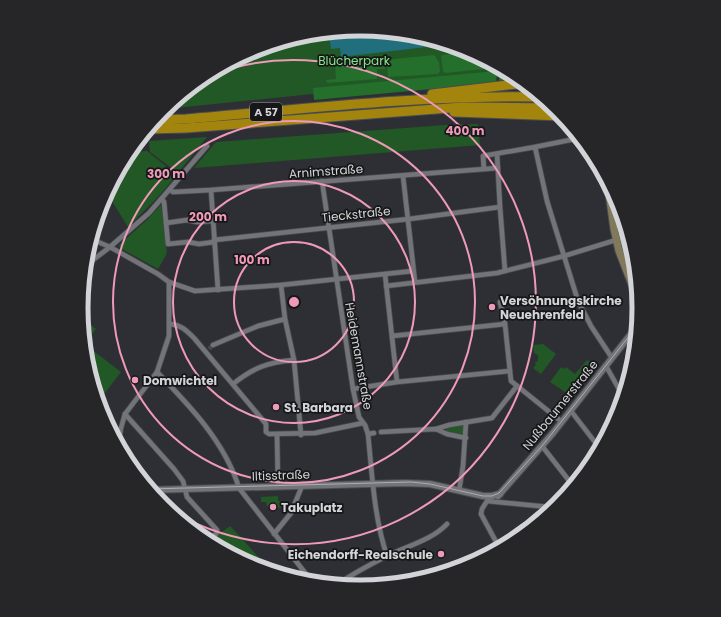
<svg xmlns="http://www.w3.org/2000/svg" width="721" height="617" viewBox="0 0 721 617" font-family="Poppins,sans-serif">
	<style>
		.green { fill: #215825 }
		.forest { fill: #236f2b }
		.water { fill: #216e7c }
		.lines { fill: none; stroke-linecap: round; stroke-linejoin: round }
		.minor-tunnel { stroke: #47484c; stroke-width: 4.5; stroke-dasharray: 4.5 2; stroke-linecap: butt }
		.minor-casing { stroke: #4b4c50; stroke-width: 6 }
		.tertiary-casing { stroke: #4b4c50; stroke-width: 8 }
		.secondary-casing { stroke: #4b4c50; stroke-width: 9 }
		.motorway-casing { stroke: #4b4c50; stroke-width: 11 }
		.minor { stroke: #727479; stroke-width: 4.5 }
		.tertiary { stroke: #727479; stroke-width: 6 }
		.secondary { stroke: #817959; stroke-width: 7 }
		.motorway { stroke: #a3850e; stroke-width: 9 }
		.tram { stroke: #adaeb2; stroke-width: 1 }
		.ring { fill: none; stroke: #ef9ab8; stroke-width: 2 }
		.poi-dot { fill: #ef9ab8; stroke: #171719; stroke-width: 1.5 }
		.labels { text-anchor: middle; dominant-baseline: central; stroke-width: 3.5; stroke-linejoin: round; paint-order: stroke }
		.shield { fill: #171719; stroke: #9b9b9e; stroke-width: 1 }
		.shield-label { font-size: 11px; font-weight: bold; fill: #d3d4d7 }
		.park-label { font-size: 12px; fill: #86e68a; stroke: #171719 }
		.street-label { font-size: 12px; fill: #d3d4d7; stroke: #171719 }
		.poi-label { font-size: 12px; font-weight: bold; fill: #d3d4d7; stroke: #171719; text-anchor: start }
		.rim { fill: none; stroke: #d3d4d7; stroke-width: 5 }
		.centre { fill: #ef9ab8; stroke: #171719; stroke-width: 2 }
		.ring-label { font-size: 12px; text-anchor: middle; font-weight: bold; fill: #ef9ab8; stroke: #171719; stroke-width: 3.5; stroke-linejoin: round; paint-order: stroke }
	</style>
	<rect width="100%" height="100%" fill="#2e2f34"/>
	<g class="green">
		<polygon points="361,29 415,34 468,50 511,74 502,77 313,94 165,109 205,76 254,50 306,34"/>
		<polygon points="527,85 531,88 503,89 503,91 535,92 537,93 456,94"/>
		<polygon points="478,124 480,145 194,168 216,142 445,125"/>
		<polygon points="207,137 178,173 150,152 149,141"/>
		<polygon points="147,151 177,175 156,199 128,227 112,201 102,201 129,152"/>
		<polygon points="161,205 167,253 158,269 120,248 119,245 148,219"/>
		<polygon points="82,318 96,329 84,344 83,327 86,329 83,327"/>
		<polygon points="543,344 556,354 541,374 533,368 536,365 535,362 538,361 538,355 534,353 533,345"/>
		<polygon points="91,349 121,372 98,402 86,363 86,356"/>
		<polygon points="587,360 593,364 568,394 550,382 561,367 564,369 566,367 575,374"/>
		<polygon points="464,425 464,435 462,437 445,431 448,427"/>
		<polygon points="278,496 278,501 281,501 281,507 278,508 270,509 267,506 266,502 261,502 261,497"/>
		<polygon points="230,526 235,531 272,572 253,567 208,542"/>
		<polygon points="353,579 359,588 342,586"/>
	</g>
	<g class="forest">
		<polygon points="470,51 496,66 495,68 445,73 443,71 441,56 442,55"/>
		<polygon points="434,55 439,62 440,71 438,74 388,77 387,63 393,59"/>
		<polygon points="383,60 385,62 385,69 377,69 377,79 327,83 326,80 336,79 335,65"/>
		<polygon points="496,71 497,73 496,83 314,100 313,88"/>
		<polygon points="501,71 506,71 519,78 499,81 499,72"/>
	</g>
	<polygon class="water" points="361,29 415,34 435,40 435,46 341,57 340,48 331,49 329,32"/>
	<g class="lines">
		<polyline class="minor-tunnel" points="209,349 213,345"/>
		<g class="minor-casing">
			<g id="minor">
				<polyline points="535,147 547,201 578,301 591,326 612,358"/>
				<polyline points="497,154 500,207 505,271"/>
				<polyline points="484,169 483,156 535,147 580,138"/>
				<polyline points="403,176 415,282"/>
				<path d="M322,181L353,389L359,417L365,425L368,434C372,473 374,518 387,556"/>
				<polyline points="170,190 173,192 211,190 498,168"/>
				<polyline points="211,190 218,290"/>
				<polyline points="162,199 164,202 168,244 188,242 199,244 214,242"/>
				<polyline points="166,223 187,220 197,222 213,221"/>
				<polyline points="91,239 110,247 158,274 169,282 195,291 281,285 413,271"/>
				<polyline points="214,240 409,219 500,207"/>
				<polyline points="85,266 110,247 149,213 207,146"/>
				<polyline points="385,274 397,382"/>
				<polyline points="281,285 285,319 294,360 301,435"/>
				<polyline points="386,286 497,273 564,256 616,240"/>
				<polyline points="500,302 505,324 511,381 562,422"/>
				<path d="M170,324C181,325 186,330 194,338L266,424V432L269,434L315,433L363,423"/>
				<polyline points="392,336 505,324"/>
				<polyline points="213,345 258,326 285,319"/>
				<polyline points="606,366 624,398"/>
				<path d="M157,372C189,405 225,442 239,488L313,583"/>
				<path d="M233,384C253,368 268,362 294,360"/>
				<polyline points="353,389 397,382 510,371"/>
				<polyline points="571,411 601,450"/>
				<polyline points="125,414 174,469 183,481 187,497 217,530 216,534 206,541"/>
				<polyline points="436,429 449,425 492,418 517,386"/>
				<polyline points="381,432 436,429 447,434 466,438"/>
				<polyline points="277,434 278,486"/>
				<polyline points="368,434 374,433"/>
				<polyline points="542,446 574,487"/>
				<polyline points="120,448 119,440 121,428 125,414 157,372 169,336 169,282"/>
				<polyline points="158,490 159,497 181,521"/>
				<polyline points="459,491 463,466 466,422"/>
				<polyline points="274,534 291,513 302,486"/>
				<polyline points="500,549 481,514 482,509 487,501 549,507 554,510"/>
				<path d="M335,586C352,574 369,565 387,556C407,546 432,540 447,524"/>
			</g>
		</g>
		<g class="tertiary-casing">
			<g id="tertiary">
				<polyline points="150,490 404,483 430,484 483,496 492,496 500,494"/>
				<polyline points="498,496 553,433 638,325"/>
			</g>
		</g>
		<g class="secondary-casing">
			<g id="secondary">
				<polyline points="607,179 614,229 619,251 640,305"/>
				<polyline points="625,223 630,250 636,270"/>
			</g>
		</g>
		<g class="motorway-casing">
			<g id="motorway">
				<polyline points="432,94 525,83"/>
				<polyline points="454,112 563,116"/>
				<path d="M155,120L186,119C304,109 423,95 542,97"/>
				<polyline points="148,129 186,128 463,107 555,108"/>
			</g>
		</g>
		<use href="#minor" class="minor"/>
		<use href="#tertiary" class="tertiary"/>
		<use href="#secondary" class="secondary"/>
		<use href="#motorway" class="motorway"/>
		<g class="tram">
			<path d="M612,189C617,223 622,258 638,289"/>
			<polyline points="149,489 411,482 430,484 483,496 492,496 499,493 542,446 638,325"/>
		</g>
	</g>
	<g class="ring">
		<circle cx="294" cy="302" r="60"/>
		<circle cx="294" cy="302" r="121"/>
		<circle cx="294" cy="302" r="181"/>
		<path d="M205 77A242 242 0 1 1 162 505"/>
	</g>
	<g class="poi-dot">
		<circle cx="492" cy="307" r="4"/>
		<circle cx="135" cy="380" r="4"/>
		<circle cx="276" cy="407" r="4"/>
		<circle cx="273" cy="507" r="4"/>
		<circle cx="441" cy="554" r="4"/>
	</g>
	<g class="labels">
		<rect class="shield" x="250" y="103" width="32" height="18" rx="3"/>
		<g class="shield-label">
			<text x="266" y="112">A 57</text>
		</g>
		<g class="park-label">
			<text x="354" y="60">Blücherpark</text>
		</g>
		<g class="street-label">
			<text transform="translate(326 171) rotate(-4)">Arnimstraße</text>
			<text transform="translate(356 214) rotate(-6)">Tieckstraße</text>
			<text transform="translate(359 356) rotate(80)">Heidemannstraße</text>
			<text transform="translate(560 405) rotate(-51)">Nußbaumerstraße</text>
			<text transform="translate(281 475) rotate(-2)">Iltisstraße</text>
		</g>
		<g class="poi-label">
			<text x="500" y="300">Versöhnungskirche<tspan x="500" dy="14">Neuehrenfeld</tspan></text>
			<text x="143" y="380">Domwichtel</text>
			<text x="284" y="407">St. Barbara</text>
			<text x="281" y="507">Takuplatz</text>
			<text x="433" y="554" text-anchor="end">Eichendorff-Realschule</text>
		</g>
	</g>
	<path d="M0 0H721V617H0ZM88 308a272 272 0 1 1 544 0a272 272 0 1 1-544 0Z" fill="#262628" fill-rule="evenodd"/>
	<path class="rim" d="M88 308a272 272 0 1 1 544 0a272 272 0 1 1-544 0Z"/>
	<circle cx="294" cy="302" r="6" class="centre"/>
	<g class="ring-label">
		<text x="465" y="135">400 m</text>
		<text x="166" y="178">300 m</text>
		<text x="208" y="221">200 m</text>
		<text x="252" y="264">100 m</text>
	</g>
</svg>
